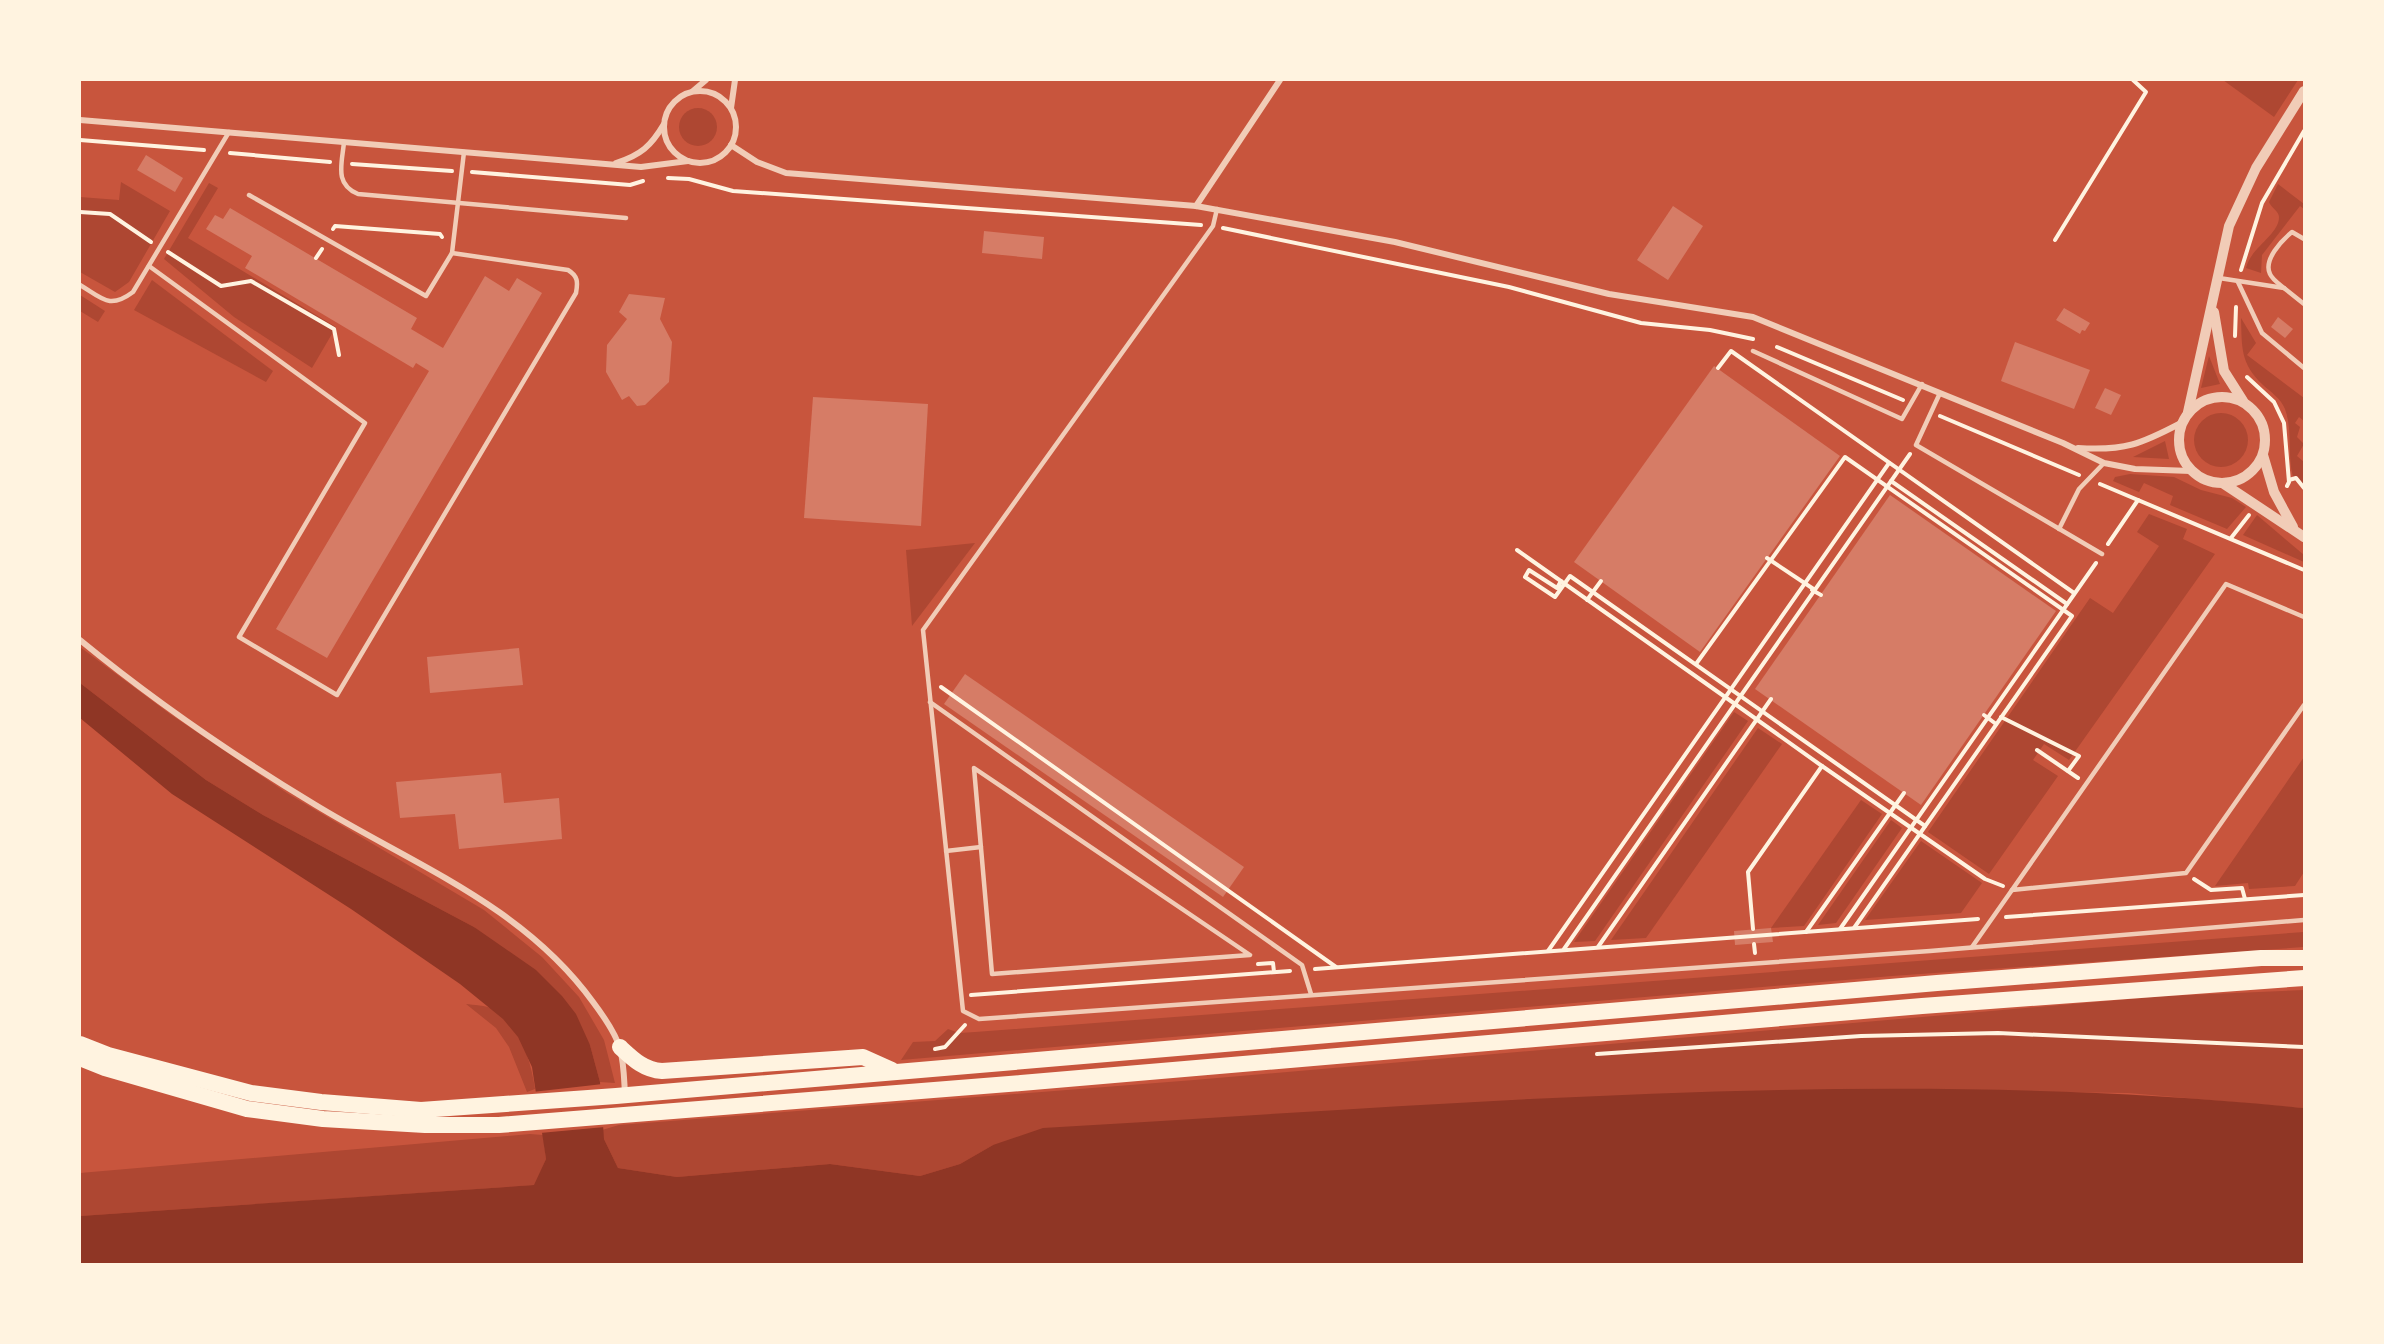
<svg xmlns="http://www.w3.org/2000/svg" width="2384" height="1344" viewBox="0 0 2384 1344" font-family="'Fira Sans Condensed',sans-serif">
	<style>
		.green { fill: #ae4732 }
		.water { fill: #8f3625 }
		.pier { fill: #c8553d }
		.building { fill: #d67c66 }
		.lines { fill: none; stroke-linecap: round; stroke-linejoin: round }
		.path { stroke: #fff3e0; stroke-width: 4 }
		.service { stroke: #f1ccb7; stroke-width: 4.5 }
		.minor { stroke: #f1ccb7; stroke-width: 6 }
		.tertiary { stroke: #f1ccb7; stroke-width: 10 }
		.trunk { stroke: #fff3e0; stroke-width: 16 }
	</style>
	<rect width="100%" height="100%" fill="#c8553d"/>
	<g class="green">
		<polygon points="2223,80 2298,80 2274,117"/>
		<circle cx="698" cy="127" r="19"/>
		<polygon points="121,182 170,211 129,282 115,292 80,272 80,197 119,200"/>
		<polygon points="209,183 218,188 188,238 336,327 312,368 234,317 164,259"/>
		<path d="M2278,184L2304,204V209L2300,206L2262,255L2261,273L2246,268C2251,247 2279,235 2279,217C2279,211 2271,208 2269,202Z"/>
		<polygon points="152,280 273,371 266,382 134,310"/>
		<polygon points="80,295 105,311 98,322 80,311"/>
		<path d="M2241,318L2256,343L2247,355L2304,398V421L2299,417L2295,423L2300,427L2297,437L2304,444L2297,456L2304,462L2303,484L2297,476L2293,477C2287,455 2293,431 2285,409C2281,399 2271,392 2263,385C2240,363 2242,348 2241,318Z"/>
		<polygon points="2209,356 2220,384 2201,388"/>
		<circle cx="2221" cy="440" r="27"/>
		<polygon points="2165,441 2169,459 2133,457"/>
		<polygon points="2130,474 2174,477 2201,490 2232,498 2246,507 2227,529 2170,505 2173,496 2144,483 2139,492 2113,481 2115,477"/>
		<polygon points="2149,514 2187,529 2183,539 2215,554 2069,760 2044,744 2033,760 2058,776 1989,874 1928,832 2090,598 2113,613 2159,546 2137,532"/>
		<polygon points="2257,515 2304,555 2304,562 2243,535"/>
		<polygon points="975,543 912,626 906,550"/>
		<polygon points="80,647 170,714 287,793 484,910 542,957 579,997 604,1040 615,1083 600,1082 590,1045 474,927 263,815 206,780 80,683"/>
		<polygon points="1734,712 1748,721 1595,941 1574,942"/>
		<polygon points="1758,728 1782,744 1646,938 1611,940"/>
		<polygon points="2304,757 2304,872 2295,886 2249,889 2248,883 2215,886"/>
		<polygon points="1861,800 1882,814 1804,926 1771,928"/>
		<polygon points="1891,820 1902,828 1836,923 1818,925"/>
		<polygon points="1921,841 1982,883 1961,913 1865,920"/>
		<polygon points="2304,932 2304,947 1892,976 901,1060 913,1042 935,1041 948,1029 959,1033 975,1032"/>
		<polygon points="2304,990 2304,1108 2128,1093 1881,1090 993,1145 960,1164 920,1176 830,1164 677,1177 618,1168 604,1139 602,1130 619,1125 1194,1080 2165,996"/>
		<path d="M466,1004C473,1005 486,1005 493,1009C520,1026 531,1060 535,1089L527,1092L509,1047L496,1028Z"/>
		<polygon points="530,1134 543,1135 546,1159 535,1185 80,1216 80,1173"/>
	</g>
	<path class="water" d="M80,683L206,780L263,815L474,927L536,970L562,996L576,1014L590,1045L600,1082L604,1139L618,1168L677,1177L830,1164L920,1176L960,1164L993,1145L1043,1128C1462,1104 1885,1065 2304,1108V1264H80V1216L534,1185L546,1159L532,1067L518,1037L503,1019L460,984L351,909L172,794L80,718Z"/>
	<polygon class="pier" points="603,1084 605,1127 540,1133 532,1092"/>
	<g class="building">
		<polygon points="146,155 183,178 175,192 137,170"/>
		<polygon points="1673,206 1703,226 1668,280 1637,260"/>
		<polygon points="230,208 417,318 411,329 443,348 485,276 509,291 517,278 542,293 327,658 276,629 429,371 416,363 413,368 245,268 252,256 206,229 215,215 223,219"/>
		<polygon points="984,231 1044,237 1042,259 982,253"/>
		<polygon points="629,294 665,298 660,319 672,342 669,382 645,405 637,406 629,396 622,400 606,372 607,345 627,319 619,312"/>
		<polygon points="2064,308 2090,323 2085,331 2082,330 2080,334 2056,320"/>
		<polygon points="2278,317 2293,329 2285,338 2271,327"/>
		<polygon points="2015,342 2090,370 2074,409 2001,381"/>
		<polygon points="1714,366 1840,456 1700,652 1574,562"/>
		<polygon points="2105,388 2121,395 2111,415 2095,408"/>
		<polygon points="813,397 928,404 921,526 804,518"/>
		<polygon points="1890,495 2056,611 1921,805 1755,689"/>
		<polygon points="519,648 523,685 430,693 427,657"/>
		<polygon points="965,674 1244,867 1223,897 944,704"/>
		<polygon points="501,773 504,803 559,798 562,839 459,849 455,814 400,818 396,782"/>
		<polygon points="1771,928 1773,942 1735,945 1734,931"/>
	</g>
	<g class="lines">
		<g class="path">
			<polyline points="80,140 204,150"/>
			<polyline points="230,153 330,162"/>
			<polyline points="352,164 452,171"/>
			<polyline points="472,172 630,185 643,181"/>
			<polyline points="668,178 689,179 733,191 1201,225"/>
			<polyline points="80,212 110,214 151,242"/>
			<polyline points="1223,228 1509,287 1641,323 1710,330 1753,339"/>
			<polyline points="333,229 335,226 440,234 442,237"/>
			<polyline points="2055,240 2146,92 2133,80"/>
			<polyline points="168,252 221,286 251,281 334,329 339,355"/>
			<polyline points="316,258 322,249"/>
			<polyline points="2241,270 2262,203 2304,131"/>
			<polyline points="2235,336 2236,307"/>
			<polyline points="1777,347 1903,400"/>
			<polyline points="1718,368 1731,351 2074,593"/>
			<polyline points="2247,377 2274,402 2284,423 2289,482 2287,486"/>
			<polyline points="1940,416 2079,475"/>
			<polyline points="2289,480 2296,478 2304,488"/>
			<polyline points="1891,481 2067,604"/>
			<polyline points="2100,484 2304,570"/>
			<polyline points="2231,538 2249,515"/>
			<polyline points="2108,544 2138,500"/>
			<polyline points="1517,550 1735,704 1564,949"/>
			<polyline points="1767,558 1815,590"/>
			<polyline points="1561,581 1557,588 1529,570 1525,577 1555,597 1570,576 1925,826"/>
			<polyline points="1812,590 1821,595"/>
			<polyline points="1587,600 1601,581"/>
			<polyline points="1696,664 1845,457 2072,616 1854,928"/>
			<polyline points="941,687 1336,967"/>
			<polyline points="1984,715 1996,724"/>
			<polyline points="2001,717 2079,756 2068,771"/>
			<polyline points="2037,750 2078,778"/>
			<polyline points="1822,766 1985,879 2003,886"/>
			<polyline points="2194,879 2211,890 2242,888 2245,899"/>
			<polyline points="2006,917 2304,895"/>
			<polyline points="1753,929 1748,872 1822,766 1735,704 1910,454"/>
			<polyline points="1840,929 2096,563"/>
			<polyline points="1806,932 1904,793"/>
			<polyline points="1754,944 1755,953"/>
			<polyline points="1598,947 1771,699"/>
			<polyline points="1548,951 1889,463"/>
			<polyline points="1258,964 1273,963 1274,972"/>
			<polyline points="1315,969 1978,919"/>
			<polyline points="971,995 1290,971"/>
			<polyline points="935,1049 945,1047 965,1025"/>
			<polyline points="1597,1054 1861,1036 1998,1033 2304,1047"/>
		</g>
		<g class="service">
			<path d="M344,142C342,164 334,184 358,194L626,218"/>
			<polyline points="249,195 426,296 452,253 464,152"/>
			<polyline points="1217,209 1213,226 923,630 963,1011 979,1019 1930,951 2304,920"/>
			<path d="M149,266L365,423L239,637L337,695L576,293C578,282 578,276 568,270L452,253"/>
			<polyline points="2219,278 2284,288 2304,304"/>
			<polyline points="2238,282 2262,333 2304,368"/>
			<path d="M80,285C102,298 109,310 133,292L229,132"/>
			<path d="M2284,288C2279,284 2272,279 2270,274C2263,260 2282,240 2292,232L2304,239"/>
			<polyline points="1753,351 1902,419 1922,384"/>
			<polyline points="1940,393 1916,445 2102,554"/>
			<polyline points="2059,529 2079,489 2104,463"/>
			<polyline points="2304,617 2226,584 2012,890 2186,873 2304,705"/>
			<polyline points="930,702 1302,965 1311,994"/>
			<polygon points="974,768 1250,955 992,974"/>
			<polyline points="946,851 981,847"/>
			<polyline points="1972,947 2012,890"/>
		</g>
		<g class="minor">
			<polyline points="693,91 706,80"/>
			<circle cx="700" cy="127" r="36"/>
			<polyline points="731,108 735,80"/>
			<polyline points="80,120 641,167 688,161"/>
			<polyline points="731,145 757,162 786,173 1196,206 1395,242 1609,294 1753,317 2063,443 2104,463 2135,469 2191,471"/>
			<path d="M616,163C641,155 651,146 664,124"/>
			<polyline points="1196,206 1280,80"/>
			<path d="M2078,448C2125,451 2141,444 2181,423"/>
			<path d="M80,640C153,700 233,755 314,804C412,864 523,905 593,1002C602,1014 616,1033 620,1049C624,1063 624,1079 625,1094"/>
		</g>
		<g class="tertiary">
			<polyline points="2214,312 2224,371 2243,401"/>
			<circle cx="2222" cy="440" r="43"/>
			<polyline points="2188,412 2229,226 2256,168 2304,91"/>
			<polyline points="2263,455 2274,492 2293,527"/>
			<polyline points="2224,484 2304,537"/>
		</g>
		<g class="trunk">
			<polyline points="80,1044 108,1055 251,1093 321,1102 421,1110 616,1096 1937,983 2261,958 2304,958"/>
			<path d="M620,1047C633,1059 644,1070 662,1071L863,1057L892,1070"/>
			<polyline points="80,1058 105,1068 247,1109 323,1119 425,1125 499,1125 1021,1083 1922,1006 2304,978"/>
		</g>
	</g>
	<rect width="2384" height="1344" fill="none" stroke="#fff3e0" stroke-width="162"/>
</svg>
